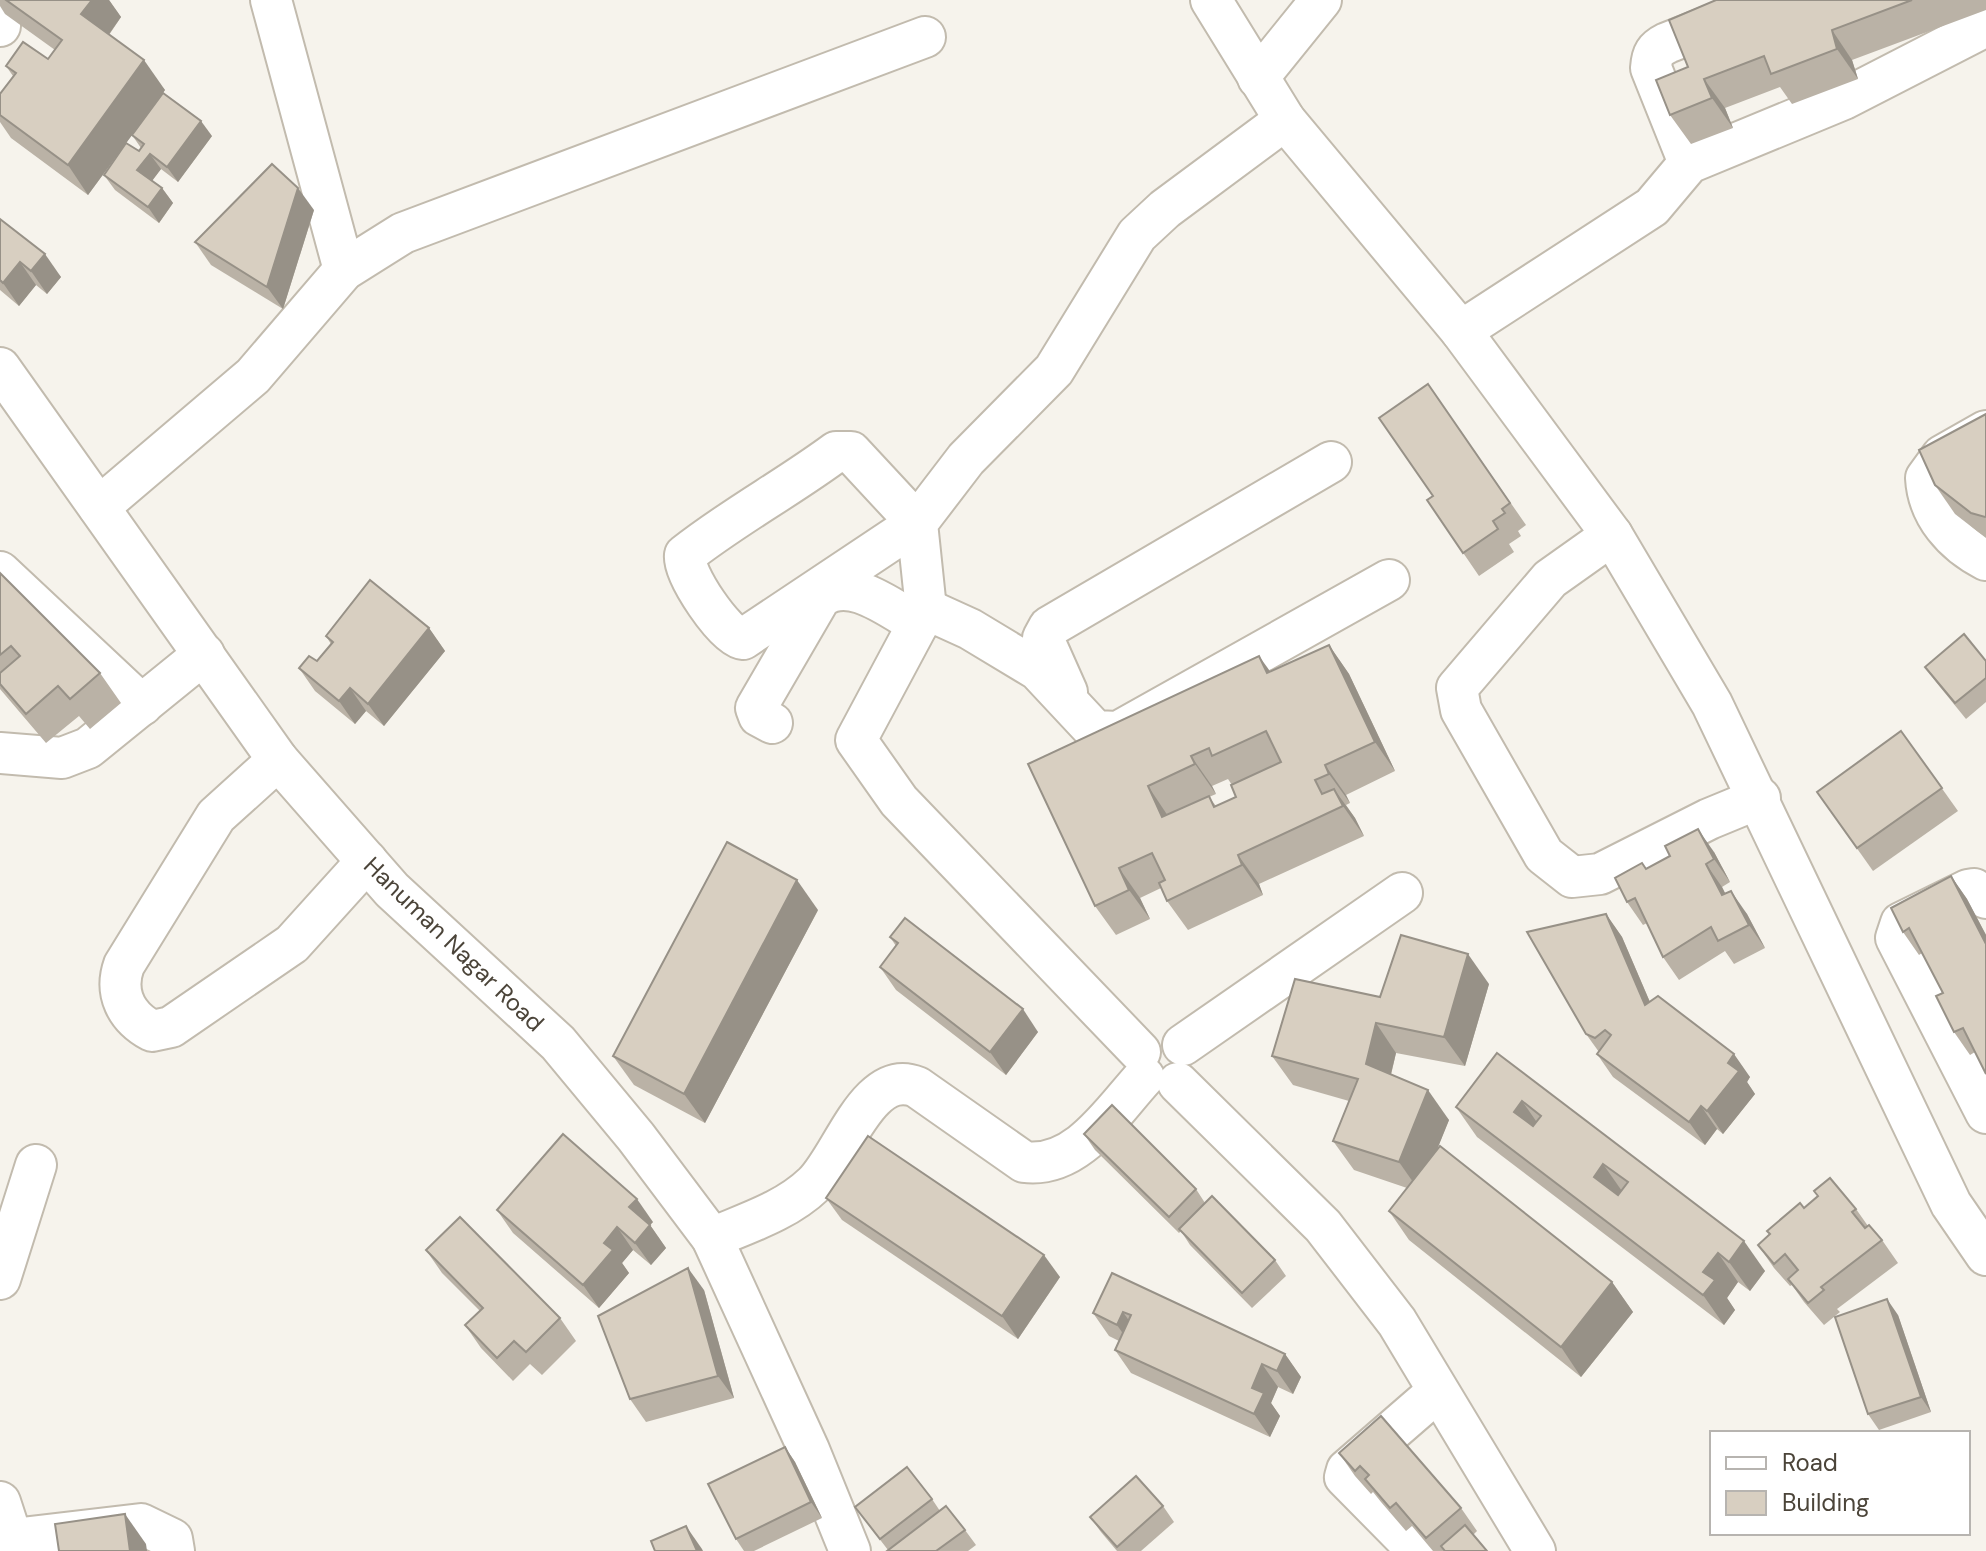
<svg xmlns="http://www.w3.org/2000/svg" width="1986" height="1551" viewBox="0 0 1986 1551" font-family="'DM Sans',sans-serif">
	<style>
		.lines { fill: none; stroke-linecap: round; stroke-linejoin: round }
		.minor-casing { stroke: #c2bbae; stroke-width: 44 }
		.minor { stroke: #fff; stroke-width: 40 }
		.wall { fill: #bab2a6; fill-rule: evenodd }
		.shaded-wall { fill: #979187 }
		.building { fill: #d8cfc1; stroke: #979187; stroke-width: 2; fill-rule: evenodd }
		.labels { text-anchor: middle; dominant-baseline: central; stroke-width: 6; stroke-linejoin: round; paint-order: stroke }
		.street-label { font-size: 24px; fill: #4b4439; stroke: #fff }
	</style>
	<rect width="100%" height="100%" fill="#f6f3ec"/>
	<g class="lines">
		<g class="minor-casing">
			<g id="minor">
				<polyline points="271,0 344,270"/>
				<polyline points="1211,0 1285,120 1461,331 1612,535 1712,704 1951,1204 1986,1255"/>
				<polyline points="0,26 1,0"/>
				<polyline points="1258,78 1321,0"/>
				<path d="M1689,163L1651,68C1652,54 1655,49 1667,43L1776,0"/>
				<polyline points="1461,331 1652,207 1689,163 1844,99 1986,26"/>
				<polyline points="0,368 278,760 392,890 558,1043 636,1137 712,1238 809,1450 850,1551"/>
				<path d="M1986,431L1942,456L1926,478C1928,515 1954,544 1986,560"/>
				<polyline points="99,507 253,376 344,270 403,233 925,37"/>
				<polyline points="1612,535 1550,579 1457,688 1461,710 1544,855 1572,877 1600,874 1709,819 1760,798"/>
				<polyline points="0,572 142,705"/>
				<polyline points="926,609 970,629 1038,670 1095,731 1118,732 1389,580"/>
				<polyline points="1067,692 1043,638 1049,627 1331,462"/>
				<path d="M772,723L759,716L756,708L820,598C849,574 891,609 918,624"/>
				<polyline points="0,753 62,758 88,748 204,654"/>
				<path d="M278,760L216,816L124,965C114,993 126,1017 152,1031L171,1027L292,944L367,861"/>
				<polyline points="1986,898 1974,889 1968,890 1901,923 1896,938 1986,1113"/>
				<polyline points="1183,1045 1402,893"/>
				<path d="M1140,1052L899,801L856,740L926,609L917,523L851,452H836C786,489 733,517 685,555C682,573 726,638 743,639L917,523L966,459L1054,370L1137,235L1165,209L1285,120"/>
				<polyline points="1178,1083 1323,1226 1397,1322 1535,1551"/>
				<path d="M712,1238C747,1223 786,1211 814,1184C843,1156 868,1067 917,1087L1024,1162C1077,1169 1112,1112 1144,1077"/>
				<polyline points="0,1279 36,1165"/>
				<polyline points="0,1502 16,1551"/>
				<polyline points="13,1539 141,1524 172,1539 174,1551"/>
				<polyline points="1418,1551 1345,1477 1347,1470 1437,1392"/>
			</g>
		</g>
		<use href="#minor" class="minor"/>
	</g>
	<g class="wall">
		<polygon points="0,0 109,0 121,17 109,35 165,90 88,195 11,138 0,122 0,94 13,76 6,66 48,59 55,50 5,14 0,6"/>
		<polygon points="1716,0 1986,0 1986,10 1852,60 1858,79 1792,104 1780,87 1725,108 1733,128 1691,144 1670,115"/>
		<polygon points="132,135 212,136 178,182 161,169 152,181 162,188 173,203 159,223 115,190 104,175 139,151 141,148"/>
		<polygon points="314,210 283,309 211,265 195,242"/>
		<polygon points="0,219 61,277 47,294 36,285 19,306 0,290"/>
		<polygon points="1428,384 1526,525 1518,531 1521,536 1509,544 1514,552 1479,576 1427,500 1433,496"/>
		<polygon points="1986,414 1986,538 1955,514 1935,485"/>
		<polygon points="0,573 100,673 121,703 90,729 79,716 46,743 0,689"/>
		<polygon points="429,628 445,651 384,726 366,711 355,724 315,691 299,668 317,661 331,644 326,636"/>
		<path d="M1329,645L1349,674L1395,771L1346,795L1350,803L1346,805L1355,818L1364,836L1259,884L1263,895L1188,930L1167,901L1161,888L1140,898L1150,919L1116,935L1095,906L1028,764L1270,672ZM1228,779L1232,785L1236,797L1216,806L1209,797L1216,794L1212,786Z"/>
		<polygon points="1986,661 1986,702 1966,719 1936,682 1925,667"/>
		<polygon points="1901,731 1958,811 1873,871 1817,792"/>
		<polygon points="1714,852 1730,882 1722,887 1725,894 1747,914 1765,948 1734,964 1725,951 1679,980 1663,957 1647,923 1643,925 1627,902 1642,863 1646,869"/>
		<polygon points="1951,876 1967,899 1986,935 1986,1074 1975,1052 1970,1055 1954,1032 1943,993 1922,953 1919,955 1903,932"/>
		<polygon points="818,910 705,1123 634,1085 613,1056"/>
		<polygon points="1606,914 1622,937 1650,1002 1750,1077 1747,1082 1755,1094 1723,1134 1717,1129 1705,1145 1613,1077 1597,1054 1599,1052 1586,1034"/>
		<polygon points="890,937 1038,1032 1006,1075 896,990 880,967 896,946"/>
		<polygon points="1489,984 1465,1066 1396,1053 1391,1075 1449,1120 1437,1149 1612,1282 1633,1312 1581,1377 1409,1240 1389,1211 1407,1188 1354,1170 1333,1141 1349,1101 1293,1085 1272,1056 1380,997"/>
		<polygon points="1497,1053 1765,1271 1750,1291 1738,1282 1727,1298 1735,1310 1724,1325 1477,1137 1456,1107"/>
		<polygon points="1084,1134 1196,1189 1205,1203 1275,1260 1286,1276 1252,1308 1190,1245 1181,1231 1179,1233 1095,1150"/>
		<polygon points="826,1198 1060,1277 1018,1339 842,1220"/>
		<polygon points="1804,1208 1856,1209 1868,1226 1882,1240 1898,1263 1837,1309 1840,1312 1824,1325 1804,1302 1792,1285 1790,1286 1774,1268 1758,1245"/>
		<polygon points="497,1210 653,1222 650,1225 666,1248 651,1265 633,1250 622,1263 629,1273 599,1308 513,1233"/>
		<polygon points="426,1250 560,1318 576,1341 542,1375 530,1364 513,1381 481,1348 465,1325 480,1311 442,1273"/>
		<polygon points="1112,1273 1285,1354 1301,1377 1293,1394 1278,1387 1271,1403 1280,1416 1270,1437 1131,1373 1115,1350 1119,1341 1109,1336 1093,1313"/>
		<polygon points="704,1290 734,1398 646,1422 630,1399"/>
		<polygon points="1898,1315 1931,1412 1879,1430 1868,1414"/>
		<polygon points="785,1447 795,1462 822,1518 754,1551 744,1551 736,1539"/>
		<polygon points="1339,1453 1461,1508 1477,1531 1473,1535 1487,1551 1433,1551 1412,1526 1406,1531 1381,1502 1373,1492 1371,1494 1355,1476"/>
		<polygon points="932,1499 940,1511 965,1530 976,1545 968,1551 887,1551 888,1550 855,1507"/>
		<polygon points="1163,1506 1174,1522 1141,1551 1117,1551 1101,1532 1090,1517"/>
	</g>
	<g class="shaded-wall">
		<polygon points="92,0 109,0 121,17 102,44 81,14"/>
		<polygon points="1832,30 1852,60 1858,79 1837,49"/>
		<polygon points="144,60 165,90 88,195 68,165"/>
		<polygon points="1704,79 1725,108 1733,128 1712,98"/>
		<polygon points="201,121 212,136 178,182 167,167"/>
		<polygon points="150,154 161,169 148,186 137,170"/>
		<polygon points="162,188 173,203 159,223 148,207"/>
		<polygon points="298,188 314,210 283,309 267,287"/>
		<polygon points="45,254 61,277 47,294 31,271"/>
		<polygon points="20,262 36,285 19,306 3,283"/>
		<polygon points="429,628 445,651 384,726 368,704"/>
		<polygon points="1329,645 1349,674 1395,771 1375,742"/>
		<polygon points="1259,656 1280,685 1267,673"/>
		<polygon points="350,688 366,711 355,724 339,701"/>
		<polygon points="1191,756 1212,786 1216,794 1195,764"/>
		<polygon points="1325,765 1346,795 1350,803 1329,774"/>
		<polygon points="1148,786 1168,816 1162,817"/>
		<polygon points="1334,789 1355,818 1364,836 1343,806"/>
		<polygon points="1698,829 1714,852 1730,882 1714,859"/>
		<polygon points="1238,855 1259,884 1263,895 1242,865"/>
		<polygon points="1706,864 1722,887 1738,918 1722,895"/>
		<polygon points="1119,868 1140,898 1150,919 1129,890"/>
		<polygon points="1951,876 1967,899 1986,935 1986,944"/>
		<polygon points="797,880 818,910 705,1123 684,1094"/>
		<polygon points="1731,891 1747,914 1765,948 1749,925"/>
		<polygon points="1606,914 1622,937 1661,1028 1645,1005"/>
		<polygon points="1468,954 1489,984 1465,1066 1444,1037"/>
		<polygon points="1023,1009 1038,1032 1006,1075 990,1052"/>
		<polygon points="1376,1023 1396,1053 1386,1094 1366,1064"/>
		<polygon points="1734,1054 1750,1077 1747,1082 1755,1094 1723,1134 1707,1111 1728,1063"/>
		<polygon points="1428,1090 1449,1120 1420,1192 1399,1162"/>
		<polygon points="1522,1101 1543,1131 1535,1142 1514,1112"/>
		<polygon points="1701,1106 1717,1129 1705,1145 1689,1122"/>
		<polygon points="1603,1164 1624,1194 1614,1207 1594,1177"/>
		<polygon points="637,1199 653,1222 645,1230 629,1207"/>
		<polygon points="650,1225 666,1248 651,1265 635,1243"/>
		<polygon points="617,1227 633,1250 622,1263 629,1273 599,1308 583,1285 604,1243"/>
		<polygon points="1744,1241 1765,1271 1750,1291 1729,1262"/>
		<polygon points="1718,1253 1738,1282 1727,1298 1735,1310 1724,1325 1703,1295 1703,1272"/>
		<polygon points="1044,1255 1060,1277 1018,1339 1002,1316"/>
		<polygon points="688,1268 704,1290 734,1398 718,1376"/>
		<polygon points="1612,1282 1633,1312 1581,1377 1561,1347"/>
		<polygon points="1887,1299 1898,1315 1931,1412 1921,1397"/>
		<polygon points="1123,1312 1139,1335 1133,1348 1117,1325"/>
		<polygon points="1285,1354 1301,1377 1293,1394 1277,1371"/>
		<polygon points="1262,1364 1278,1387 1271,1403 1280,1416 1270,1437 1254,1414 1252,1388"/>
		<polygon points="785,1447 795,1462 822,1518 811,1502"/>
		<polygon points="125,1514 146,1544 147,1551 130,1551"/>
		<polygon points="686,1526 702,1549 703,1551 697,1551"/>
	</g>
	<g class="building">
		<polygon points="6,0 92,0 81,14 144,60 68,165 0,115 0,94 16,73 6,66 23,42 48,59 62,40"/>
		<polygon points="1716,0 1912,0 1832,30 1837,49 1771,74 1764,56 1704,79 1712,98 1670,115 1656,80 1688,67 1669,20"/>
		<polygon points="163,93 201,121 167,167 150,154 137,170 162,188 148,207 104,175 126,143 139,151 144,144 132,135"/>
		<polygon points="272,164 298,188 267,287 195,242"/>
		<polygon points="0,219 45,254 31,271 20,262 3,283 0,280"/>
		<polygon points="1428,384 1510,503 1502,509 1505,513 1493,521 1498,529 1463,553 1427,500 1433,496 1379,418"/>
		<polygon points="1986,414 1986,516 1985,517 1971,513 1935,485 1919,450"/>
		<polygon points="0,573 100,673 70,699 58,686 26,714 0,684 0,673 20,656 11,646 0,655"/>
		<polygon points="370,580 429,628 368,704 350,688 339,701 299,668 309,656 317,661 333,642 326,636"/>
		<polygon points="1964,634 1986,661 1986,678 1955,703 1925,667"/>
		<path d="M1329,645L1375,742L1325,765L1329,774L1315,780L1322,794L1334,789L1343,806L1238,855L1242,865L1167,901L1159,883L1165,880L1152,853L1119,868L1129,890L1095,906L1028,764L1259,656L1267,673ZM1266,731L1281,762L1231,785L1236,797L1214,807L1209,796L1162,817L1148,786L1195,764L1191,756L1209,748L1212,756Z"/>
		<polygon points="1901,731 1942,788 1857,848 1817,792"/>
		<polygon points="1698,829 1714,859 1706,864 1722,895 1731,891 1749,925 1718,941 1711,927 1663,957 1635,898 1627,902 1615,878 1642,863 1646,869 1670,856 1665,846"/>
		<polygon points="727,842 797,880 684,1094 613,1056"/>
		<polygon points="1951,876 1986,944 1986,1074 1963,1028 1954,1032 1936,996 1943,993 1909,928 1903,932 1891,908"/>
		<polygon points="1606,914 1645,1005 1658,996 1734,1054 1728,1063 1739,1071 1707,1111 1701,1106 1689,1122 1597,1054 1611,1035 1605,1030 1595,1038 1586,1034 1527,932"/>
		<polygon points="905,918 1023,1009 990,1052 880,967 898,943 890,937"/>
		<polygon points="1401,935 1468,954 1444,1037 1376,1023 1366,1064 1428,1090 1399,1162 1333,1141 1358,1079 1272,1056 1295,979 1380,997"/>
		<path d="M1497,1053L1744,1241L1729,1262L1718,1253L1703,1272L1715,1280L1703,1295L1456,1107ZM1522,1101L1541,1116L1533,1126L1514,1112ZM1603,1164L1628,1182L1618,1195L1594,1177Z"/>
		<polygon points="1112,1105 1196,1189 1169,1217 1084,1134"/>
		<polygon points="563,1134 637,1199 629,1207 650,1225 635,1243 617,1227 604,1243 613,1250 583,1285 497,1210"/>
		<polygon points="868,1136 1044,1255 1002,1316 826,1198"/>
		<polygon points="1440,1146 1612,1282 1561,1347 1389,1211"/>
		<polygon points="1830,1178 1856,1209 1852,1212 1865,1228 1869,1225 1882,1240 1821,1287 1824,1290 1808,1303 1788,1279 1798,1270 1785,1254 1774,1264 1758,1245 1770,1234 1767,1231 1800,1203 1804,1208 1818,1196 1814,1191"/>
		<polygon points="1212,1196 1275,1260 1242,1293 1179,1229"/>
		<polygon points="460,1217 560,1318 526,1352 514,1341 497,1358 465,1325 483,1308 426,1250"/>
		<polygon points="688,1268 718,1376 630,1399 598,1316"/>
		<polygon points="1112,1273 1285,1354 1277,1371 1262,1364 1252,1388 1264,1393 1254,1414 1115,1350 1131,1315 1123,1312 1117,1325 1093,1313"/>
		<polygon points="1887,1299 1921,1397 1868,1414 1835,1317"/>
		<polygon points="1381,1416 1461,1508 1426,1538 1396,1503 1390,1508 1365,1479 1369,1475 1360,1466 1355,1471 1339,1453"/>
		<polygon points="785,1447 811,1502 736,1539 708,1484"/>
		<polygon points="907,1467 932,1499 880,1539 855,1507"/>
		<polygon points="1136,1476 1163,1506 1117,1547 1090,1517"/>
		<polygon points="946,1506 965,1530 936,1551 887,1551"/>
		<polygon points="125,1514 130,1551 59,1551 55,1524"/>
		<polygon points="1465,1525 1487,1551 1445,1551 1441,1546"/>
		<polygon points="686,1526 697,1551 655,1551 651,1541"/>
	</g>
	<g class="labels">
		<g class="street-label">
			<text transform="translate(454 944) rotate(44)">Hanuman Nagar Road</text>
		</g>
	</g>
	<rect x="1710" y="1431" width="260" height="104" fill="#ffffff" stroke="#b7b4b0" stroke-width="2"/>
	<rect x="1726" y="1457" width="40" height="12" fill="#ffffff" stroke="#b7b4b0" stroke-width="2"/>
	<text x="1782" y="1471" font-size="24" fill="#4b4439">Road</text>
	<rect x="1726" y="1491" width="40" height="24" fill="#d8cfc1" stroke="#b7b4b0" stroke-width="2"/>
	<text x="1782" y="1511" font-size="24" fill="#4b4439">Building</text>
</svg>
